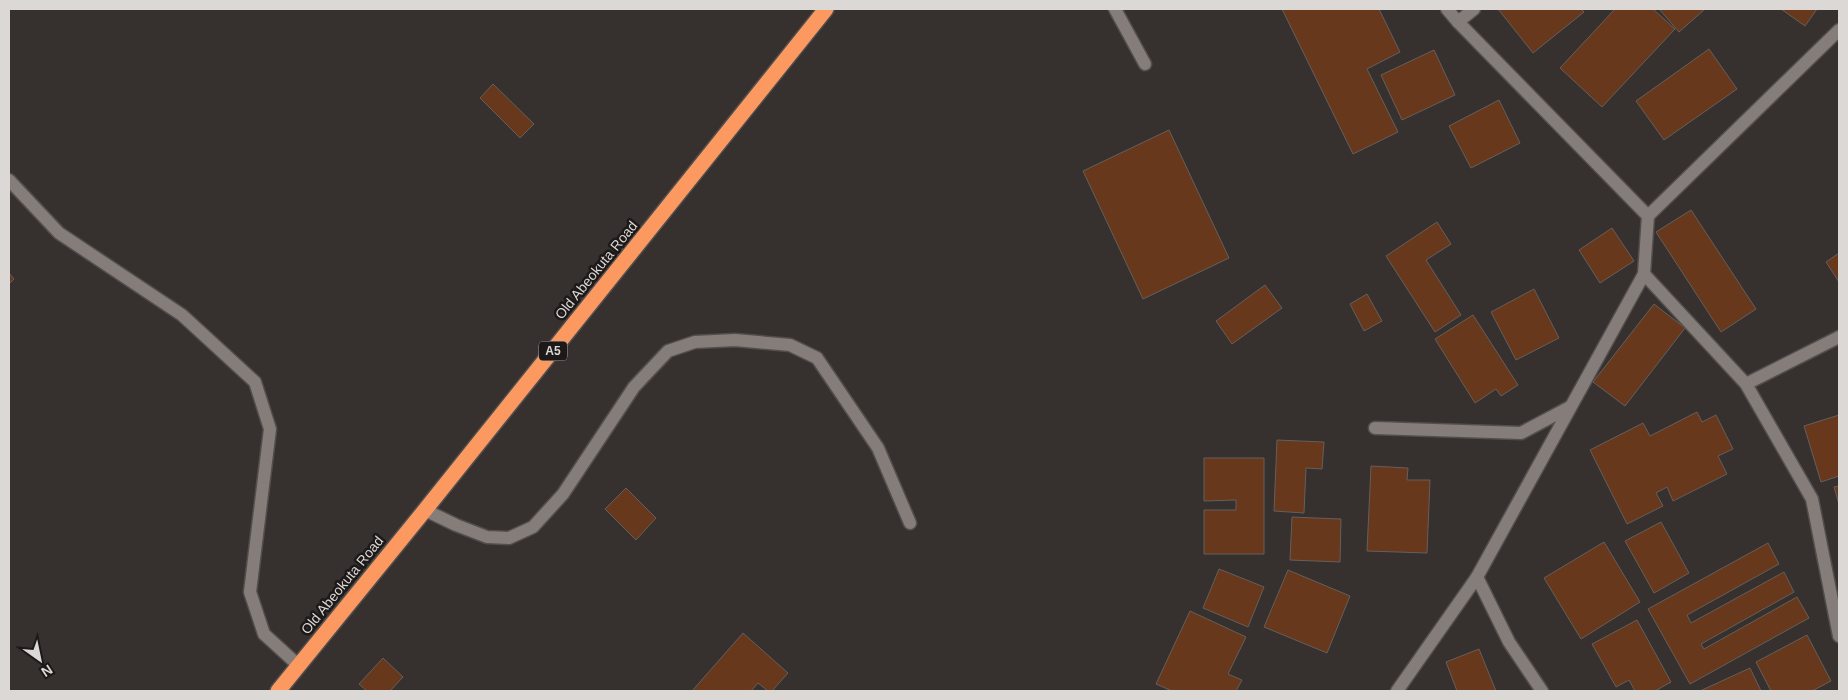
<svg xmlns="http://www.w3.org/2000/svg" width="1848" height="700" viewBox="0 0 1848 700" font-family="Arial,sans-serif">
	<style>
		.building { fill: #68381c; stroke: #655f5c }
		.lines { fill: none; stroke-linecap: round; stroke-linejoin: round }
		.minor-casing { stroke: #524e4c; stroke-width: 15 }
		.highway-casing { stroke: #524e4c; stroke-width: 18 }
		.minor { stroke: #847d7a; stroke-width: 12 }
		.highway { stroke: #fc9961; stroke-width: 15 }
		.labels { text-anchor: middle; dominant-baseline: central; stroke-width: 5; stroke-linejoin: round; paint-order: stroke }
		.shield { fill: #1c1918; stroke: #a29f9d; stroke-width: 1 }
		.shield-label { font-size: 12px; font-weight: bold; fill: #dbd8d6 }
		.street-label { font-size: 14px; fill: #dbd8d6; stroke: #1c1918 }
	</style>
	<rect width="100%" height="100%" fill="#36312e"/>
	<g class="building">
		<polygon points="1282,9 1379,9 1400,52 1367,69 1398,132 1353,154"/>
		<polygon points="1498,9 1581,9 1584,12 1533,53"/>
		<polygon points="1615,9 1653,9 1675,29 1602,107 1560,68"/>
		<polygon points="1659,9 1705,9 1679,32"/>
		<polygon points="1781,9 1817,9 1805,26"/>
		<polygon points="1709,49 1737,89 1664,140 1636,101"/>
		<polygon points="1434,50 1455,95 1402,120 1381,75"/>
		<polygon points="493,84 534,124 520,138 480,98"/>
		<polygon points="1499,100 1520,143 1471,168 1449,126"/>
		<polygon points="1169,130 1229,258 1143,299 1083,171"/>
		<polygon points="1691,210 1756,309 1721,332 1656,232"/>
		<polygon points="1437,222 1451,244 1426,260 1461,315 1435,332 1386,256"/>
		<polygon points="1612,228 1634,261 1600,283 1579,250"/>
		<polygon points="1839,253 1839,282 1826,262"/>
		<polygon points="9,273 14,279 9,284"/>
		<polygon points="1265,285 1282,308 1232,344 1216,321"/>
		<polygon points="1534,289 1559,338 1516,360 1491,312"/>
		<polygon points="1367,294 1382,321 1364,331 1350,304"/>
		<polygon points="1654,304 1685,328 1625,406 1593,382"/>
		<polygon points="1473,315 1518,385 1501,396 1496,389 1475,403 1435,339"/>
		<polygon points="1697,412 1702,422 1716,415 1733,449 1718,456 1727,474 1673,501 1667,487 1656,493 1663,506 1627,524 1590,450 1643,423 1650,436"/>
		<polygon points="1839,415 1839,476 1821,482 1804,426"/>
		<polygon points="1277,440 1324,442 1322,469 1306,468 1304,513 1274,511"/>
		<polygon points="1204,458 1264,458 1264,554 1204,554 1204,510 1236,510 1236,500 1204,501"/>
		<polygon points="1371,466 1408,468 1407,480 1430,480 1427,553 1367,551"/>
		<polygon points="1839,486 1839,504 1834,487"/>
		<polygon points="626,488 656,518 636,540 605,509"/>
		<polygon points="1292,517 1341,519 1340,562 1290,560"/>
		<polygon points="1661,522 1689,573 1654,593 1625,541"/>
		<polygon points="1604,542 1640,602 1581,639 1544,578"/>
		<polygon points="1768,543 1779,564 1687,615 1691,623 1784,572 1794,592 1701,644 1704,649 1797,597 1809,618 1690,684 1648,609"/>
		<polygon points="1219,569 1264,587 1248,627 1203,608"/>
		<polygon points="1288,570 1350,596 1327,653 1264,627"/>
		<polygon points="1190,611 1246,637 1228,674 1242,680 1236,691 1172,691 1156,684"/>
		<polygon points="1637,620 1671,682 1655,691 1635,691 1629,680 1616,687 1592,644"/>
		<polygon points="743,633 788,673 772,691 768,691 758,683 751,691 692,691"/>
		<polygon points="1807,635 1831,681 1812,691 1771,691 1756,662"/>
		<polygon points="1479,649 1496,691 1457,691 1446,662"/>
		<polygon points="383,658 403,677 390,691 367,691 359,684"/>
		<polygon points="1750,668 1761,691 1700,691"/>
	</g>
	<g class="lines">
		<g class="minor-casing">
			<g id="minor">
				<polyline points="1115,9 1145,64"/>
				<polyline points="1447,9 1458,22 1648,216 1644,274 1746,384 1812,499 1839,636"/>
				<polyline points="1458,22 1474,9"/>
				<polyline points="9,180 59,233 182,315 255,382 270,429 250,592 264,634 298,665"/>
				<polyline points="1648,216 1839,30"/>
				<polyline points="1746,384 1839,337"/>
				<polyline points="1375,428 1521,433 1570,407"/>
				<polyline points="425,510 456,525 487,537 509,538 533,527 563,494 634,387 668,351 695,342 735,340 790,345 817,358 878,448 910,523"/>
				<polyline points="1477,577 1509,642 1542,691"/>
				<polyline points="1397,691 1477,577 1644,274"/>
			</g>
		</g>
		<g class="highway-casing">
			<polyline id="highway" points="278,691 425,510 826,9"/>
		</g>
		<use href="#minor" class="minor"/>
		<use href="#highway" class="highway"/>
	</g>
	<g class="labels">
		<rect class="shield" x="539" y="341.5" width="28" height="19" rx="4"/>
		<g class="shield-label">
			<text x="553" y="351">A5</text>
		</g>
		<g class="street-label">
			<text transform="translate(596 270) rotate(-51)">Old Abeokuta Road</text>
			<text transform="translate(342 585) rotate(-51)">Old Abeokuta Road</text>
		</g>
	</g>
	<rect width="1848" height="700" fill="none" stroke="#dbd8d6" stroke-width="20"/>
	<g transform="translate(40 660) rotate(147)" stroke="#1c1918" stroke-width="4" paint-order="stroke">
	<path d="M0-4L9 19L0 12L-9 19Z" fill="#dbd8d6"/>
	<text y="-8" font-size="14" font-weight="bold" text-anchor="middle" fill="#dbd8d6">N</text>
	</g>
</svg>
